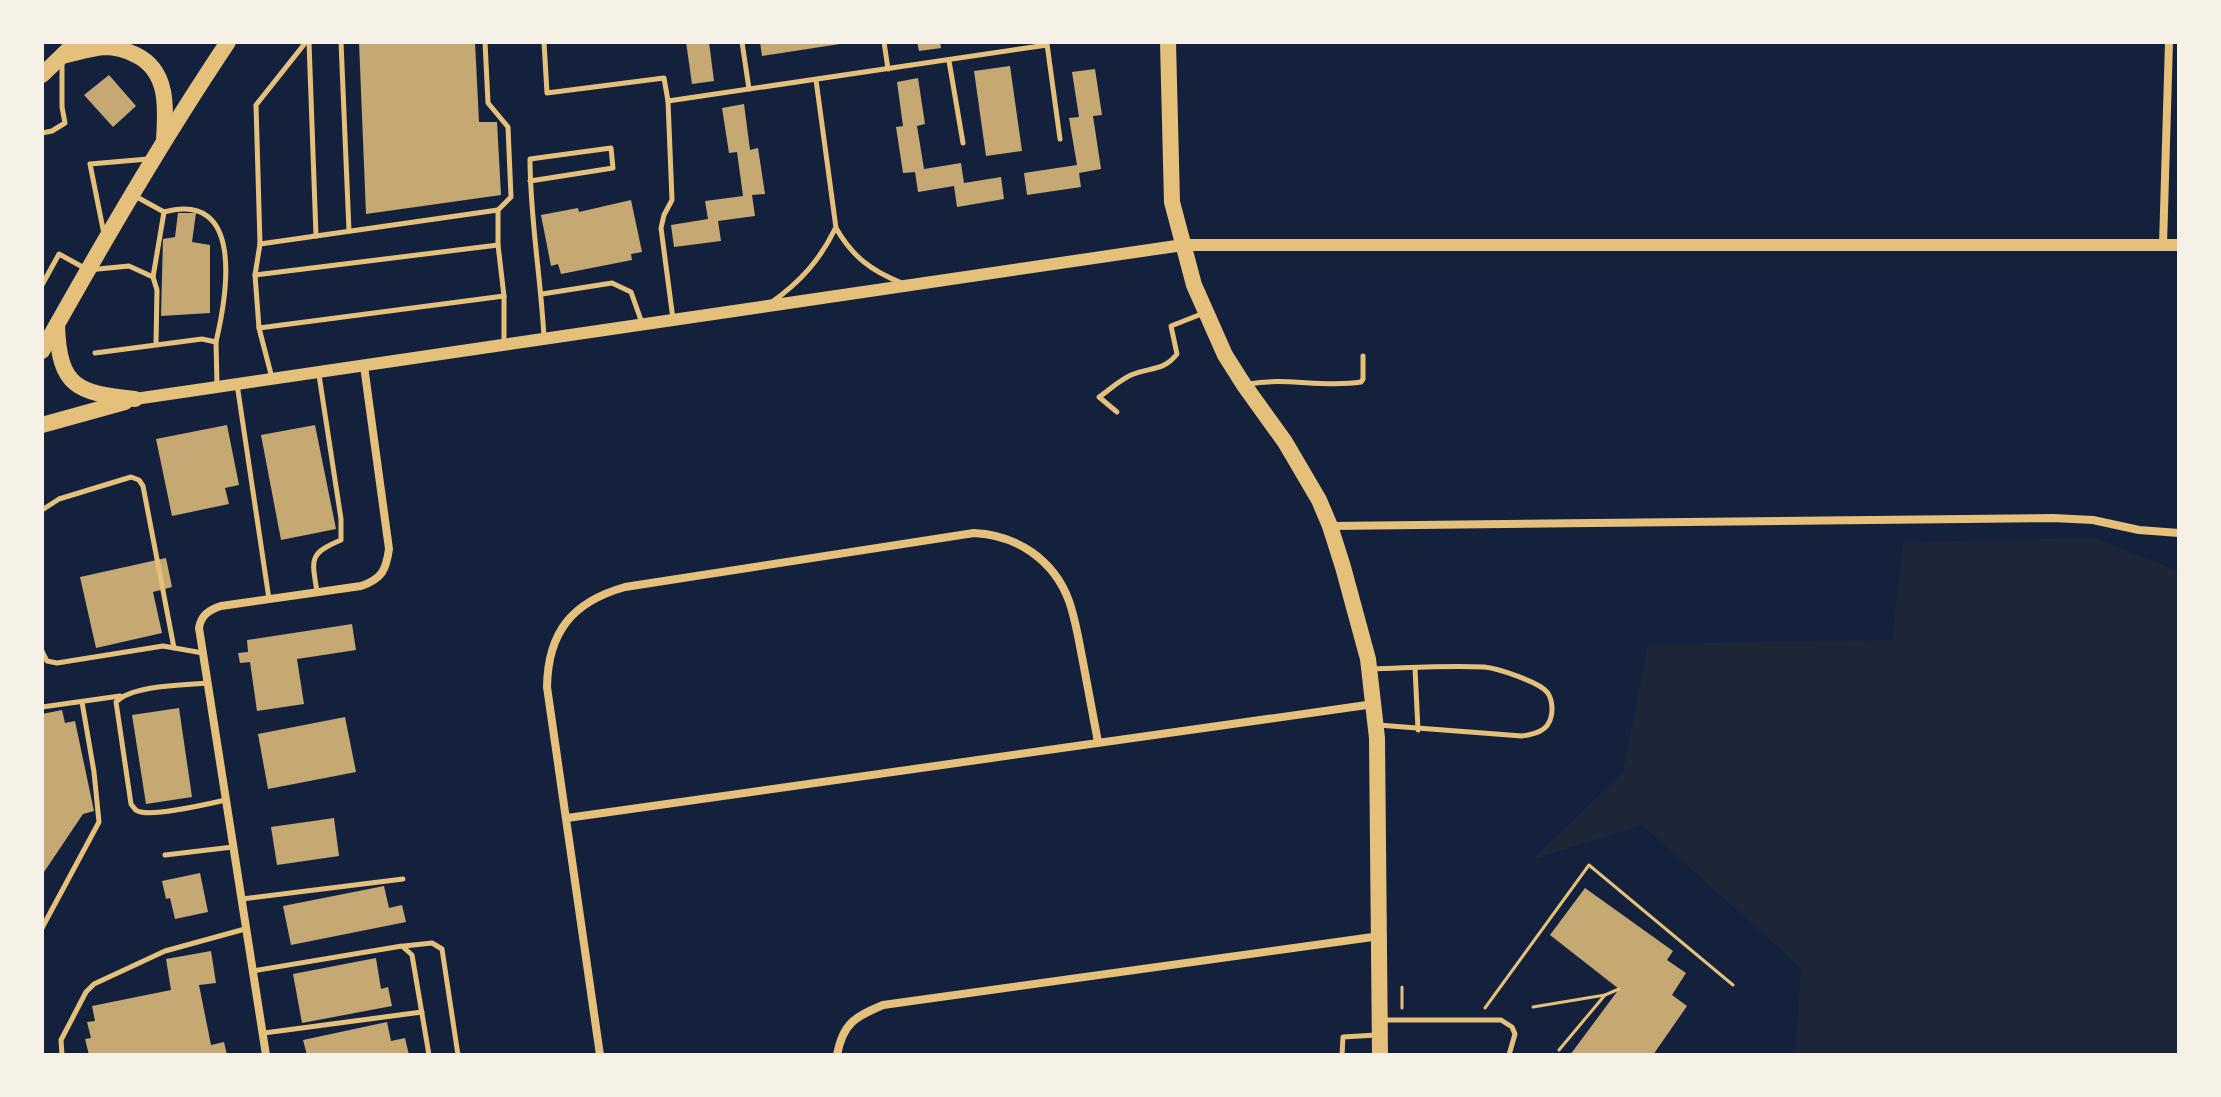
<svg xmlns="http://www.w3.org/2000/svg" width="2221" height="1097" viewBox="0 0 2221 1097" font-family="'Libre Baskerville',serif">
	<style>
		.green { fill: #1d2539 }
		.building { fill: #c6a872 }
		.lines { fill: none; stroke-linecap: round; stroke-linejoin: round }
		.path { stroke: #e5c07b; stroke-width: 3 }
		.service { stroke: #e5c07b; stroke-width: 5 }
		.minor { stroke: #e5c07b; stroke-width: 8 }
		.tertiary { stroke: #e5c07b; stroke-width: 12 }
		.primary { stroke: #e5c07b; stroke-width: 16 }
		.trunk { stroke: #e5c07b; stroke-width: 16 }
	</style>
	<rect width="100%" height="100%" fill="#14213d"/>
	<polygon class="green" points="2095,538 2179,571 2179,1055 1795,1055 1801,968 1642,825 1532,860 1623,772 1648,644 1892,640 1903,542"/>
	<g class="building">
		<polygon points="359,42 475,42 479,122 497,122 501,195 366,214"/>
		<polygon points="686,42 709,42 714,81 692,84"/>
		<polygon points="760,42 840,42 840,44 762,56"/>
		<polygon points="917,42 940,42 941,48 919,51"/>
		<polygon points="1010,66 1022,151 986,156 974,71"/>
		<polygon points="1095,69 1102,115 1093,116 1101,169 1079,173 1081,187 1027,195 1024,173 1077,165 1069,118 1079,117 1072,72"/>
		<polygon points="109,75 136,106 113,127 84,95"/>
		<polygon points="918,78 925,124 917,126 924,169 961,163 964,183 1001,177 1004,199 957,207 954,186 918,192 915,172 903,173 896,127 903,126 897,82"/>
		<polygon points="744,104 750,150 758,148 765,194 752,195 755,216 718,221 721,241 674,247 671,225 708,219 705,201 743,196 737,152 729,153 722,108"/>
		<polygon points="631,200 642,252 631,254 632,260 561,274 558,264 551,266 541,215 578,208 579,212"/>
		<polygon points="178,213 196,213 192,242 210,245 210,313 161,316 163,239 175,237"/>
		<polygon points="227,425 239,485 225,488 229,504 172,516 156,439"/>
		<polygon points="315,425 336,529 281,540 261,435"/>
		<polygon points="166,558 172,587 153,592 162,633 96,648 80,577"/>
		<polygon points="352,624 356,650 297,659 304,704 257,711 250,662 240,663 238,653 248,652 247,640"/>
		<polygon points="179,708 192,797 146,804 132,715"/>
		<polygon points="62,710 65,723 75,721 94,811 83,814 42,875 42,714"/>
		<polygon points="345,717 356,772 268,789 258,734"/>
		<polygon points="334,818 339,856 277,865 271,827"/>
		<polygon points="200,873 208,912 175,919 170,898 166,899 162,881"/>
		<polygon points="384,886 389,908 402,905 406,922 291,945 283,906"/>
		<polygon points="1585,888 1673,951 1667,960 1686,973 1672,995 1687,1006 1653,1055 1570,1055 1619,989 1550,935"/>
		<polygon points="211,951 216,983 199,985 211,1045 224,1042 227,1055 89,1055 85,1039 91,1038 87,1022 95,1021 92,1006 171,990 166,959"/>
		<polygon points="376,958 381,989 388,987 392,1006 302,1023 293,974"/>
		<polygon points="387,1022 391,1041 405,1038 409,1055 307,1055 303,1040"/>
	</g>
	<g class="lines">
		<g class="path">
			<polyline points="1402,987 1402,1008"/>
			<polyline points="1533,1007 1605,995 1619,989"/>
			<polyline points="1485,1008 1589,865 1733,985"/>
			<polyline points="1559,1050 1605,995"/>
		</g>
		<g class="service">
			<polyline points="309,42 316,236"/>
			<polyline points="341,42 349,231"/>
			<polyline points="485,42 488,103 508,127 511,197 498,210 498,245 504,296 504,344"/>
			<polyline points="544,42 547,93 664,78 668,101 1047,45"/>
			<polyline points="742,42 749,89"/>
			<polyline points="884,42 888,69"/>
			<polyline points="1047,44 1060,139"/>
			<polyline points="949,61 963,143"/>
			<path d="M816,80L836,228C852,256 871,271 902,283"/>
			<polyline points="668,101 672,200 664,215 661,228 673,319"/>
			<polyline points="42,133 52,131 65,123 62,107 62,61"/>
			<path d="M530,181L613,168L611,148L530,159C530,219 541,278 544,338"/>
			<path d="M135,196L164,212C245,190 227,295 216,342"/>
			<polyline points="104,234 90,164 148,159"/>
			<polyline points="260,244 498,210"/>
			<polyline points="255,275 498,245"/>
			<polyline points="153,277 164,212"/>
			<polyline points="42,285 59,254 88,270 129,266 153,277 157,290 156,344"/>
			<polyline points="542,294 612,283 631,292 642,323"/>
			<path d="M772,302C800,282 820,260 835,229"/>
			<polyline points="259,328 504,296"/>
			<polyline points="95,353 202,339 216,342 217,385"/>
			<polyline points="272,378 259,328 255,275 260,244 256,105 306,42"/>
			<polyline points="237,384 269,599"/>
			<path d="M1249,384C1286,377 1323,388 1361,382L1363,379V356"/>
			<path d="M1117,412L1099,397C1109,390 1120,380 1131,375C1149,367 1163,372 1177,354L1171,326L1204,313"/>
			<polyline points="42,510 59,499 131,477 139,480 143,486 174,648"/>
			<path d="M317,592C312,559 308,554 341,540V519L319,375"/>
			<polyline points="42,651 47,661 57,663 163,646 203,653"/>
			<polyline points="1415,668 1418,730"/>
			<path d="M1371,669C1408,668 1446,665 1484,667C1497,668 1539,682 1547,692C1552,698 1553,710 1551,717C1548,731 1535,734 1522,736L1378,725"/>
			<path d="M207,683C184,685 132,685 116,702L131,804C135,809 135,811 141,812C158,816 207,804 226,800"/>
			<polyline points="42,707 120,696"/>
			<polyline points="165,855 233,847"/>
			<polyline points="242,899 403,879"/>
			<polyline points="42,928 99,822 94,772 82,702"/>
			<polyline points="404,946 432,943 442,949 458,1055"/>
			<polyline points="252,971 402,946 412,955 429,1055"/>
			<polyline points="1384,1020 1501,1020 1512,1027 1515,1034 1509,1055"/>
			<polyline points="264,1033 422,1012"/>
			<polyline points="62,1055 61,1040 86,992 94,984 165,951 245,929"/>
			<polyline points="1342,1055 1343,1037 1376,1035"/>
		</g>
		<g class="minor">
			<polyline points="2163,245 2169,42"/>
			<polyline points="1331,526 2053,518 2093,520 2139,530 2179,533"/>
			<polyline points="567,818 1374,704"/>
			<path d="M266,1055L199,628C201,615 209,610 221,606L361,586C382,579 386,570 389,549L364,366"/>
			<path d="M600,1055L547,687C548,632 572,602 625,587L974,533C1017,535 1054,560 1069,601C1076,621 1079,642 1083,662C1088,688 1093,715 1098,742"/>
			<path d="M837,1055C843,1023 855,1017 883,1005L1380,936"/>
		</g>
		<polyline class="tertiary" points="135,399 1183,245 2179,245"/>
		<polyline class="primary" points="1168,42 1172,202 1194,285 1225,355 1244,385 1285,442 1319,500 1330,526 1343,567 1368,659 1377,738 1380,1055"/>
		<g class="trunk">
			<path d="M62,56C76,53 91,48 105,47C116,47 126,50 136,55C169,71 166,109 164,140"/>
			<polyline points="42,75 70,48"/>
			<path d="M57,325C59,388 78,393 135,399"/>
			<path d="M42,351C101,246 161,142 228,42"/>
			<polyline points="42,425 125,402"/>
		</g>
	</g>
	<rect width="2221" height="1097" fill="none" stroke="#f6f1e7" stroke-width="88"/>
</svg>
